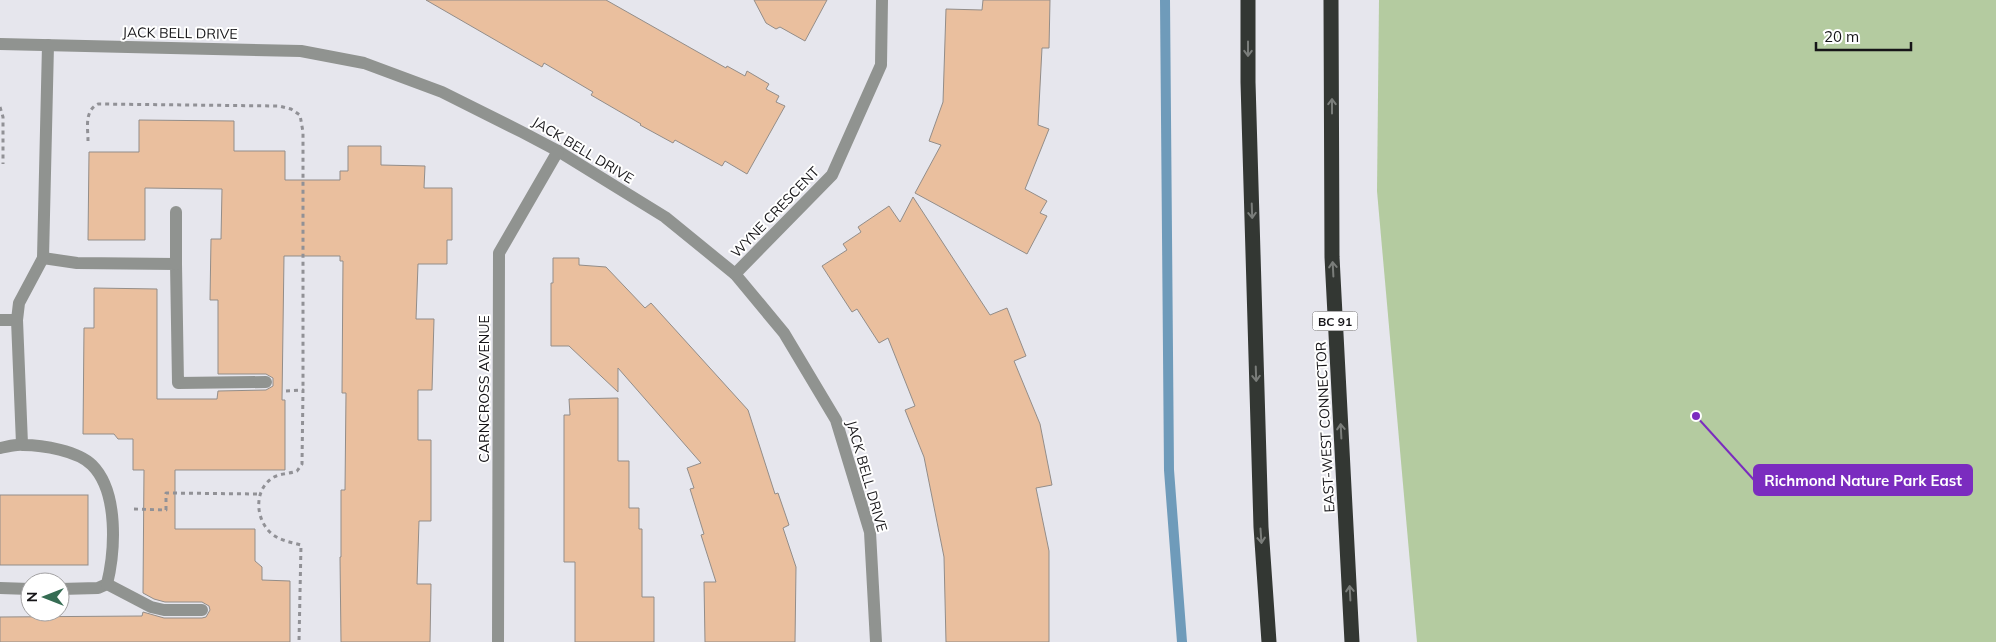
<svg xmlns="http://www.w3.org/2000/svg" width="1996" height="642" viewBox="0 0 1996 642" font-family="Mulish,sans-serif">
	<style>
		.green { fill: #b4cba0 }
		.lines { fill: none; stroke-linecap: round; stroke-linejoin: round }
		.stream { stroke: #6f9bba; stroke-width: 10 }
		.building { fill: #eabf9e; stroke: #938d89 }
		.path { stroke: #919196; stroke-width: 3; stroke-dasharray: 4 4; stroke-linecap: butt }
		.service { stroke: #909390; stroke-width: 12 }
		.minor { stroke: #909390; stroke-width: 12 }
		.motorway { stroke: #333733; stroke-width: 15 }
		.oneway { stroke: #7a7d7a }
		.labels { text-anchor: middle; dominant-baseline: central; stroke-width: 4; stroke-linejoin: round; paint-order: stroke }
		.shield { fill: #fff; stroke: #5c5b5d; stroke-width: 1 }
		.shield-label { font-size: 12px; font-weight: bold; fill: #161518 }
		.street-label { font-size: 14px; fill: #161518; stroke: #fff }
		.leader { fill: none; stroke: #7b2cbf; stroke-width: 2 }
		.callout-dot { fill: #7b2cbf; stroke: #fff; stroke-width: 2 }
		.callout { fill: #7b2cbf; stroke: #7b2cbf; stroke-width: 2 }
		.callout-label { font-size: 15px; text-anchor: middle; font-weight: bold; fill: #fff }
	</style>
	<rect width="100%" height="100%" fill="#e6e6ed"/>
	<polygon class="green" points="1379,0 1996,0 1996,642 1417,642 1377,191"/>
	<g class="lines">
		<polyline class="stream" points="1165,0 1169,470 1182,642"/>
	</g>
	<g class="building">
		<polygon points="426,0 606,0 726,68 727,66 745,76 747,71 769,84 766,89 779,96 776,102 785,106 747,174 725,161 722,166 675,140 673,143 640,125 641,124 591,95 593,92 544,63 542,67"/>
		<polygon points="754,0 827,0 805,41 780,27 776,29 766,23"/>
		<polygon points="983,0 1050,0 1049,48 1042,48 1038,125 1049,129 1025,189 1047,201 1040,213 1047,216 1027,254 915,193 941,145 929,141 943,102 946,9 982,10"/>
		<polygon points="139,120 234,121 234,151 285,151 285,180 340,180 340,171 348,171 348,146 381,146 381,165 425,166 424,188 452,188 452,240 447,240 447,264 418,264 416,319 434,319 432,390 418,390 418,440 431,440 431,521 419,521 417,584 431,584 430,642 341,642 340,557 341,557 341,490 345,490 346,393 342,393 343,261 340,261 340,256 284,256 282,400 285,400 285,470 175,470 175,529 255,529 255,561 262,567 262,580 290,581 290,642 0,642 0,617 142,616 143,612 164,618 202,618 206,617 210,610 209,606 202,602 165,602 154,599 143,593 144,470 133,470 133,439 118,439 114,434 83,434 84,328 94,328 94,288 157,289 157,399 217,399 218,391 266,390 273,386 273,378 266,374 218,374 218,300 210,300 211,239 221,239 222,189 145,188 145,240 88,240 89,152 139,152"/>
		<polygon points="913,197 990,315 1007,308 1026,356 1014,361 1040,424 1052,485 1036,488 1049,551 1049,642 946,642 944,557 924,457 905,410 915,406 888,338 879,343 857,309 852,312 822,266 847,250 843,244 861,232 858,227 889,206 900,222"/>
		<polygon points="553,258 579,258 579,265 606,267 645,308 651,303 748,410 775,494 778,493 789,525 783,528 796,567 795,642 705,642 704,582 716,582 701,535 704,534 690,489 694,488 687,468 701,463 618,368 618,392 569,346 551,346 551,283 553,283"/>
		<polygon points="618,398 618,461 629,461 629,508 639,508 639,529 642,529 642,597 654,597 654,642 575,642 575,562 564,562 564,415 570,415 569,399"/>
		<rect x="0" y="495" width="88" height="70"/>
	</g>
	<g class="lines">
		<g class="path">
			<polyline points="0,107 3,117 3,164"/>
			<path d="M88,141C88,128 84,111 98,104L279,106L291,109L300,115L303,132V390"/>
			<path d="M286,391L303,390L302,464L297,471C290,474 281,473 274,477C253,489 255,520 272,534C281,541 291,542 301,545L299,642"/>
			<polyline points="134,509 166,510 166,493 260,494"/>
		</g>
		<g class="service">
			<polyline points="43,258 77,263 176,264 178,383 266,382"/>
			<polyline points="176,264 176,212"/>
			<polyline points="0,320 17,320"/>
			<polyline points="22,444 17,320 19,303 43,258 48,45"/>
			<path d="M0,448C7,447 16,444 23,445C43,445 78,451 92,465C119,492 115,551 107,584L98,588L60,589"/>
			<polyline points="107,584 151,607 164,610 202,610"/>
			<polyline points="0,588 30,589"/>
		</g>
		<g class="minor">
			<polyline points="0,44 301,51 364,63 442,92 522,132 558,151 665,217 735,274 784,333 836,420 870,532 876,642"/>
			<polyline points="735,274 832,175 881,65 882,0"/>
			<polyline points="498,642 499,253 558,151"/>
		</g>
		<g class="motorway">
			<polyline points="1248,0 1248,82 1261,527 1269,642"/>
			<polyline points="1331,0 1332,257 1352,642"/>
		</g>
	</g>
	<defs><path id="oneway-shaft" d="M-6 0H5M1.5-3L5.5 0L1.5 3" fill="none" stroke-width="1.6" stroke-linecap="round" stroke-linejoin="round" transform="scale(1.25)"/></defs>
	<g class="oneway">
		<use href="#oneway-shaft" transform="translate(1248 49) rotate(90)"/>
		<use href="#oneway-shaft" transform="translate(1332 106) rotate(-90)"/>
		<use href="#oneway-shaft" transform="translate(1252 211) rotate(88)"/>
		<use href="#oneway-shaft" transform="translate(1333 269) rotate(-93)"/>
		<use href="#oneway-shaft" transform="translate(1256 374) rotate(88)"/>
		<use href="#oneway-shaft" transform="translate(1341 431) rotate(-93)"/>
		<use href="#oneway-shaft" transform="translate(1261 536) rotate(86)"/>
		<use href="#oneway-shaft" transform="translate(1350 593) rotate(-93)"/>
	</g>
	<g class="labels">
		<rect class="shield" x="1312.5" y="311.5" width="45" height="19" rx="4"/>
		<g class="shield-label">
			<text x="1335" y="321">BC 91</text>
		</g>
		<g class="street-label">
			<text transform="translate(180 33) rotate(1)">JACK BELL DRIVE</text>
			<text transform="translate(583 150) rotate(31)">JACK BELL DRIVE</text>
			<text transform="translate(775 212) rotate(-46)">WYNE CRESCENT</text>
			<text transform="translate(484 389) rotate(-90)">CARNCROSS AVENUE</text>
			<text transform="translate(1325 427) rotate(-93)">EAST-WEST CONNECTOR</text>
			<text transform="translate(867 476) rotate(74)">JACK BELL DRIVE</text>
		</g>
	</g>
	<path class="leader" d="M1696 416L1754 480"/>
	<circle class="callout-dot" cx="1696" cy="416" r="5"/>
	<rect class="callout" x="1754" y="465" width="218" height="30" rx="5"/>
	<g class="callout-label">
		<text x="1863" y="486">Richmond Nature Park East</text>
	</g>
	<g transform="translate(45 597) rotate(270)"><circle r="24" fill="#ffffff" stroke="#a2a1a3"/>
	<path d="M0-4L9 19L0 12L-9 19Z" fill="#356c53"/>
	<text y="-8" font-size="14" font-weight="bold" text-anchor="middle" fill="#161518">N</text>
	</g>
	<path d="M1816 42v8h95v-8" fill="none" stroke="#161518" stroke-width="2.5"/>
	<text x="1824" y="42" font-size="15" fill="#161518" stroke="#ffffff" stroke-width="4" paint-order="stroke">20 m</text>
</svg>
